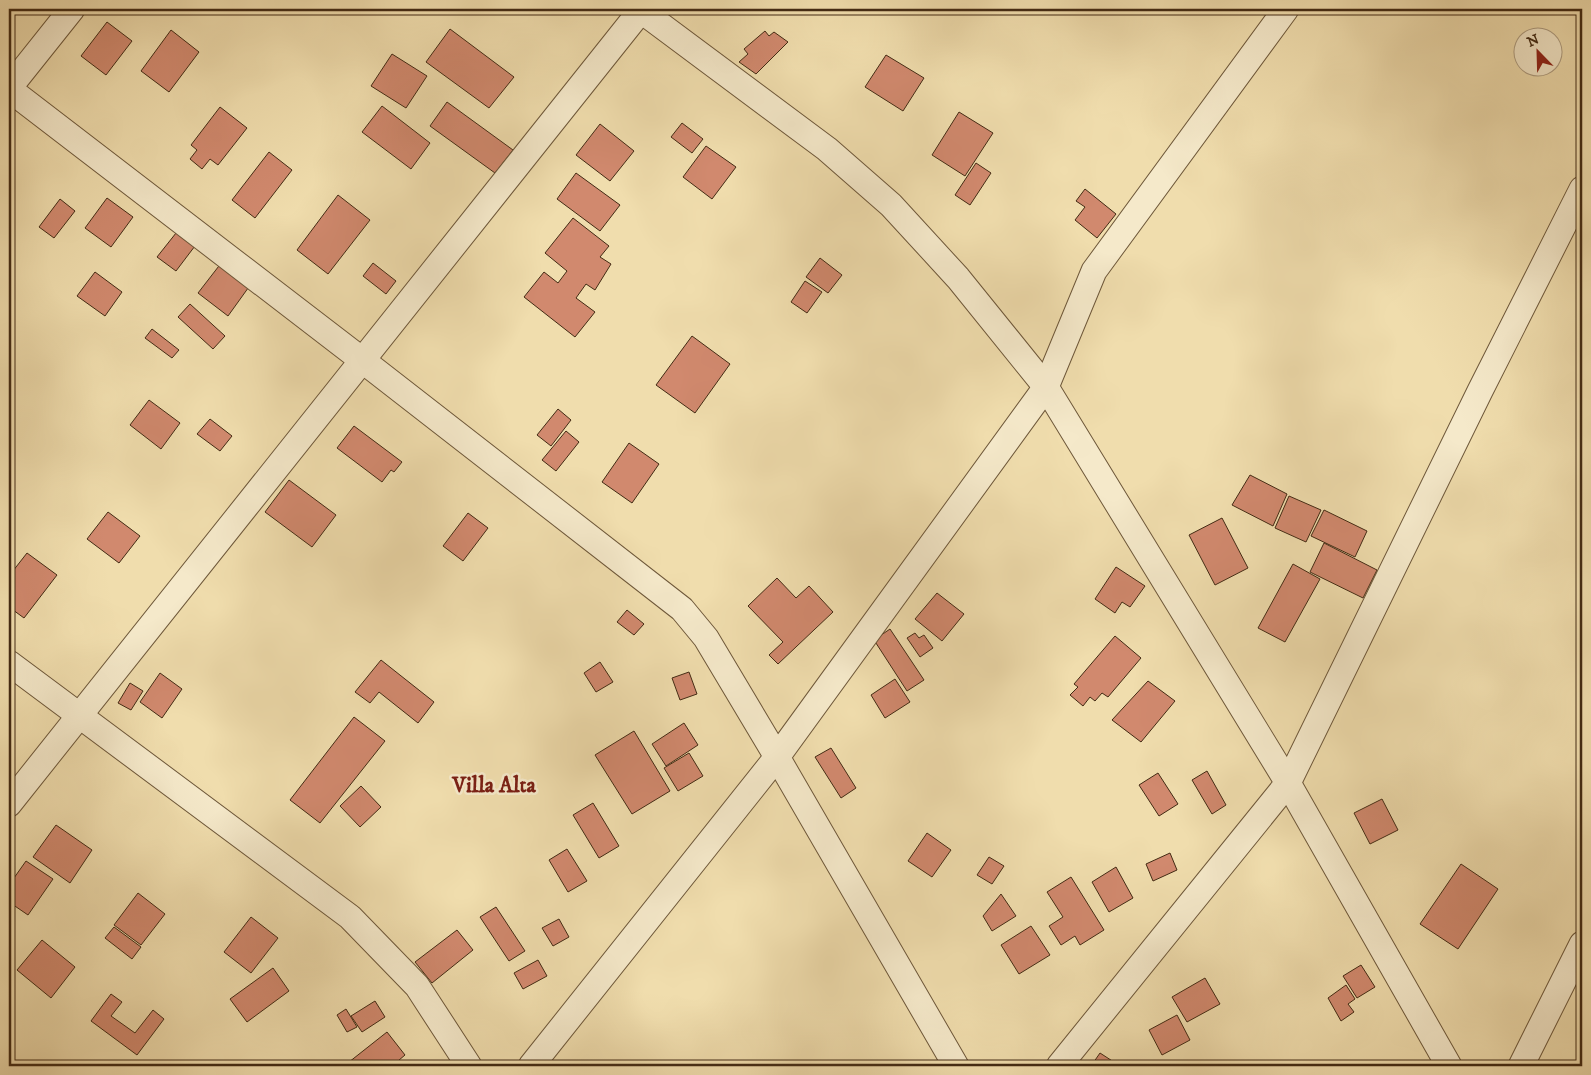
<svg xmlns="http://www.w3.org/2000/svg" width="1591" height="1075" viewBox="0 0 1591 1075" font-family="'IM FELL DW Pica',serif">
	<style>
		.building { fill: #d1896e; stroke: #432b14 }
		.lines { fill: none; stroke-linecap: round; stroke-linejoin: round }
		.minor-casing { stroke: #6e583a; stroke-width: 27 }
		.minor { stroke: #f5e9ca; stroke-width: 25 }
		.labels { text-anchor: middle; dominant-baseline: central; stroke-width: 5; stroke-linejoin: round; paint-order: stroke }
		.district-label { font-size: 22px; font-weight: bold; fill: #7a1f14; stroke: #f5e9ca }
	</style>
	<rect width="100%" height="100%" fill="#f0ddad"/>
	<filter id="stains"><feTurbulence type="fractalNoise" baseFrequency=".004" numOctaves="4"/><feColorMatrix values="0 0 0 0 .2 0 0 0 0 .09 0 0 0 0 .02 0 0 0 .5 -.17"/></filter>
	<radialGradient id="worn" r=".72"><stop offset=".6" stop-color="#630" stop-opacity="0"/><stop offset="1" stop-color="#630" stop-opacity=".3"/></radialGradient>
	<g class="building">
		<polygon points="107,22 132,41 106,75 81,56"/>
		<polygon points="450,29 514,77 489,108 426,62"/>
		<polygon points="171,30 199,52 169,92 141,71"/>
		<polygon points="765,31 769,36 774,32 788,42 756,74 739,62 748,54 744,49"/>
		<polygon points="392,54 427,76 406,108 371,86"/>
		<polygon points="886,55 924,78 903,111 865,87"/>
		<polygon points="447,102 513,150 495,173 430,126"/>
		<polygon points="382,106 430,143 411,169 362,132"/>
		<polygon points="220,107 247,128 218,165 210,159 202,169 190,159 197,150 191,145"/>
		<polygon points="959,112 993,133 965,176 932,155"/>
		<polygon points="682,123 703,139 692,153 671,137"/>
		<polygon points="600,124 634,151 610,181 576,155"/>
		<polygon points="706,146 736,167 712,199 683,177"/>
		<polygon points="269,152 292,170 255,218 232,200"/>
		<polygon points="976,163 991,173 970,205 955,195"/>
		<polygon points="576,173 620,205 600,231 557,199"/>
		<polygon points="1085,189 1116,214 1097,238 1075,220 1085,207 1076,201"/>
		<polygon points="338,195 370,220 328,274 297,250"/>
		<polygon points="107,198 133,217 111,247 85,228"/>
		<polygon points="60,199 75,211 54,238 39,227"/>
		<polygon points="573,218 609,246 600,257 611,264 595,290 586,284 576,298 595,312 575,337 524,297 544,272 558,283 567,271 545,253"/>
		<polygon points="180,228 198,242 176,271 157,257"/>
		<polygon points="820,258 842,275 828,293 806,277"/>
		<polygon points="222,262 251,284 228,316 198,293"/>
		<polygon points="373,263 396,281 386,294 363,276"/>
		<polygon points="95,272 122,292 105,316 77,296"/>
		<polygon points="805,281 822,292 807,313 791,302"/>
		<polygon points="190,304 225,336 213,349 178,317"/>
		<polygon points="152,329 179,350 172,358 145,338"/>
		<polygon points="692,336 730,364 695,413 656,385"/>
		<polygon points="149,400 180,423 161,449 130,425"/>
		<polygon points="558,409 571,420 551,446 537,435"/>
		<polygon points="210,419 232,436 220,451 197,434"/>
		<polygon points="354,426 402,462 394,472 391,470 382,482 337,448"/>
		<polygon points="566,431 579,442 556,471 542,460"/>
		<polygon points="629,443 659,464 632,503 602,482"/>
		<polygon points="1250,475 1287,494 1273,526 1232,505"/>
		<polygon points="289,480 336,515 312,547 265,512"/>
		<polygon points="1289,496 1321,510 1306,542 1275,528"/>
		<polygon points="1324,510 1367,531 1355,557 1311,536"/>
		<polygon points="108,512 140,536 119,563 87,539"/>
		<polygon points="468,513 488,528 463,561 443,546"/>
		<polygon points="1222,518 1248,568 1215,585 1189,535"/>
		<polygon points="1324,543 1377,570 1363,598 1310,572"/>
		<polygon points="27,553 57,575 24,618 9,607 9,576"/>
		<polygon points="1293,564 1320,579 1285,642 1258,628"/>
		<polygon points="1116,567 1145,586 1130,607 1122,602 1115,613 1095,599"/>
		<polygon points="777,578 796,598 809,586 833,612 778,664 769,655 783,642 748,606"/>
		<polygon points="937,593 964,614 942,641 915,619"/>
		<polygon points="627,610 644,624 634,635 617,622"/>
		<polygon points="890,629 924,680 907,691 874,640"/>
		<polygon points="915,633 919,638 924,635 933,648 920,657 907,638"/>
		<polygon points="1115,636 1141,658 1108,697 1102,693 1095,701 1090,697 1083,706 1070,695 1078,687 1074,684"/>
		<polygon points="381,660 434,702 418,723 379,692 370,703 355,692"/>
		<polygon points="600,662 613,682 596,692 584,673"/>
		<polygon points="689,672 697,694 680,700 672,678"/>
		<polygon points="160,673 182,689 162,718 140,702"/>
		<polygon points="895,679 910,702 885,718 871,695"/>
		<polygon points="1148,681 1175,701 1141,742 1112,720"/>
		<polygon points="130,683 143,691 131,710 118,703"/>
		<polygon points="354,717 385,741 320,823 290,800"/>
		<polygon points="684,723 698,745 666,766 652,744"/>
		<polygon points="634,731 670,791 632,814 595,755"/>
		<polygon points="831,748 856,788 841,798 815,757"/>
		<polygon points="689,753 703,776 678,791 664,768"/>
		<polygon points="1207,771 1226,805 1212,814 1192,780"/>
		<polygon points="1158,773 1178,804 1159,816 1139,785"/>
		<polygon points="361,786 381,807 360,827 340,806"/>
		<polygon points="1382,799 1398,830 1370,844 1354,813"/>
		<polygon points="593,803 619,846 599,858 573,815"/>
		<polygon points="56,825 92,850 70,883 33,857"/>
		<polygon points="927,833 951,850 932,877 908,861"/>
		<polygon points="567,849 587,881 568,892 549,860"/>
		<polygon points="1170,853 1177,870 1153,881 1146,864"/>
		<polygon points="989,857 1004,866 992,884 977,875"/>
		<polygon points="26,861 53,879 28,915 9,902 9,885"/>
		<polygon points="1461,864 1498,889 1458,949 1420,924"/>
		<polygon points="1116,867 1133,898 1109,912 1092,882"/>
		<polygon points="1071,877 1104,930 1080,945 1075,936 1061,945 1049,926 1063,917 1047,892"/>
		<polygon points="138,893 165,914 141,945 114,925"/>
		<polygon points="1001,894 1016,916 992,931 983,916"/>
		<polygon points="496,907 525,951 509,961 480,917"/>
		<polygon points="251,917 278,938 251,973 224,952"/>
		<polygon points="559,919 569,937 553,946 542,928"/>
		<polygon points="1031,926 1050,955 1019,974 1001,945"/>
		<polygon points="114,927 141,947 132,959 105,938"/>
		<polygon points="457,930 473,950 432,983 415,962"/>
		<polygon points="42,940 75,967 51,998 17,970"/>
		<polygon points="538,960 547,976 523,989 514,973"/>
		<polygon points="1361,965 1375,987 1357,998 1343,976"/>
		<polygon points="273,968 289,991 247,1022 230,999"/>
		<polygon points="1205,978 1220,1004 1187,1022 1172,997"/>
		<polygon points="1346,985 1355,999 1348,1004 1354,1012 1341,1021 1328,998"/>
		<polygon points="111,994 122,1002 111,1016 135,1033 153,1010 164,1019 137,1055 91,1021"/>
		<polygon points="375,1001 385,1017 362,1032 351,1016"/>
		<polygon points="346,1009 357,1027 347,1032 337,1015"/>
		<polygon points="1177,1015 1190,1040 1162,1055 1149,1030"/>
		<polygon points="387,1032 405,1055 392,1066 344,1066"/>
		<polygon points="1100,1053 1120,1066 1091,1066"/>
	</g>
	<g class="lines">
		<g class="minor-casing">
			<g id="minor">
				<polyline points="639,9 827,149 891,205 958,278 1046,387 1288,783 1449,1066"/>
				<polyline points="9,88 72,9"/>
				<polyline points="9,89 362,360 682,609 706,638 777,757 956,1066"/>
				<polyline points="9,663 350,917 417,986 469,1066"/>
				<polyline points="9,804 642,9"/>
				<polyline points="531,1066 777,757 1046,387 1094,271 1286,9"/>
				<polyline points="1059,1066 1288,783 1480,391 1582,189"/>
				<polyline points="1521,1066 1582,944"/>
			</g>
		</g>
		<use href="#minor" class="minor"/>
	</g>
	<g class="labels">
		<g class="district-label">
			<text x="494" y="785">Villa Alta</text>
		</g>
	</g>
	<rect width="1591" height="1075" fill="none" stroke="#f0ddad" stroke-width="30"/>
	<rect x="10" y="10" width="1571" height="1055" fill="none" stroke="#432b14" stroke-width="2.5"/>
	<rect x="15" y="15" width="1561" height="1045" fill="none" stroke="#432b14"/>
	<g transform="translate(1538 52) rotate(337)"><circle r="24" fill="#f5e9ca" stroke="#ae9d81"/>
	<path d="M0-4L9 19L0 12L-9 19Z" fill="#8f2418"/>
	<text y="-8" font-size="14" font-weight="bold" text-anchor="middle" fill="#432b14">N</text>
	</g>
	<rect width="100%" height="100%" filter="url(#stains)"/>
	<rect width="100%" height="100%" fill="url(#worn)"/>
</svg>
